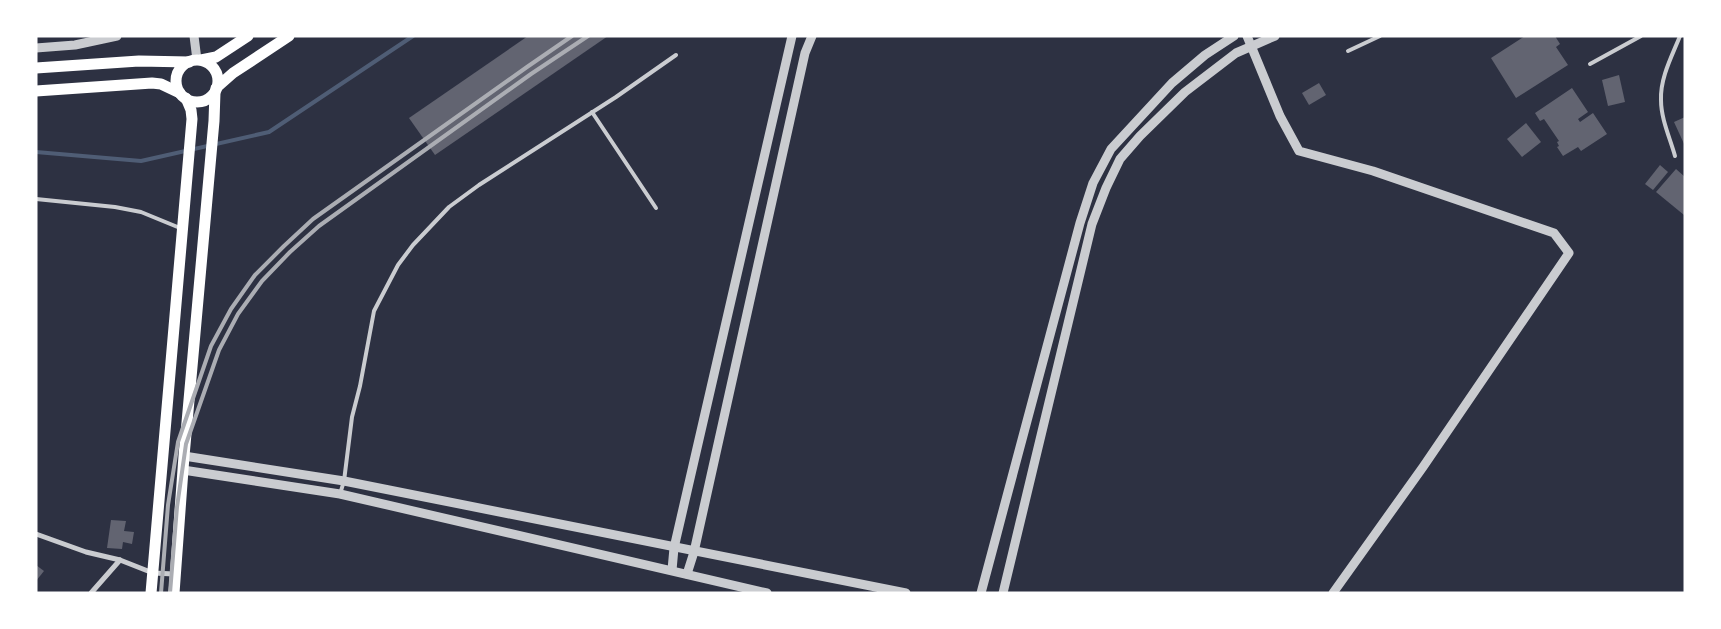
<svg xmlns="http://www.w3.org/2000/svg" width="1721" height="629" viewBox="0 0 1721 629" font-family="Barlow,sans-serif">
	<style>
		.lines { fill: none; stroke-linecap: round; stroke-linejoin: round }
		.stream { stroke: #4f5d75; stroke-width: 4 }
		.building { fill: #626471 }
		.service { stroke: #caccd0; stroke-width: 4 }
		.minor { stroke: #caccd0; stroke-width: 5 }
		.tertiary { stroke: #caccd0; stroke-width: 9 }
		.primary { stroke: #fff; stroke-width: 11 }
		.rail { stroke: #abadb3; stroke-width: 4 }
	</style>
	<rect width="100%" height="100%" fill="#2d3142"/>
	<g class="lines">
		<polyline class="stream" points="36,152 141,161 269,132 413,36"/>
	</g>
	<g class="building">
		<polygon points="528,36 608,36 435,155 409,118"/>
		<polygon points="1525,36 1555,36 1560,44 1556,47 1568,65 1516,98 1491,58"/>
		<polygon points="1619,75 1625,102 1608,106 1602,80"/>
		<polygon points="1319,83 1326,95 1309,105 1302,93"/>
		<polygon points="1572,88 1588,112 1578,119 1580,122 1593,113 1607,134 1581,151 1578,147 1563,156 1557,147 1559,146 1557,142 1559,141 1544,119 1540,121 1535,113"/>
		<polygon points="1685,117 1685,146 1674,122"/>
		<polygon points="1526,123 1541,142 1522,157 1507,139"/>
		<polygon points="1660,165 1668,172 1653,190 1645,184"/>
		<polygon points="1676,169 1685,177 1684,215 1656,192"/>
		<polygon points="111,520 126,521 124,531 134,532 132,544 123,542 122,549 107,548"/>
		<polygon points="36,565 44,571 36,581"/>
	</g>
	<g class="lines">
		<g class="service">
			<polyline points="1348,51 1380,36"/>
			<polyline points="1590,64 1641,36"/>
			<polyline points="592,112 656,208"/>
			<path d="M1675,156C1670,138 1661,119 1661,100C1660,78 1672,56 1680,36"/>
			<polyline points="36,199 115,207 141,212 180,228"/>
			<polyline points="340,494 344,481 352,417 360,386 374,311 398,265 413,245 449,207 479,185 616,97 676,55"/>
		</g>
		<g class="minor">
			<polyline points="36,534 86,552 120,560 153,573 174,574"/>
			<polyline points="91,593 120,560"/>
		</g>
		<g class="tertiary">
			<polyline points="194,36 197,60"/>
			<polyline points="1247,36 1280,116 1299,151 1373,171 1554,233 1569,253 1423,467 1333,593"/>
			<polyline points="36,48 75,45 117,36"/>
			<polyline points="184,456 344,481 906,593"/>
			<polyline points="183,470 340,494 767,593"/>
			<polyline points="672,570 674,548 792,36"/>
			<polyline points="687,574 694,552 805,53 812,36"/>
			<polyline points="981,593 1080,223 1093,183 1111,149 1172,83 1205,55 1234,36"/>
			<polyline points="1003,593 1092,224 1106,188 1120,159 1140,136 1185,92 1236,53 1275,36"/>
		</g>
		<g class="primary">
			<polyline points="201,60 216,57 248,36"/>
			<circle cx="197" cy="81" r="21"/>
			<polyline points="36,68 139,61 189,62"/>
			<polyline points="216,88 233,73 289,36"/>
			<polyline points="36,91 152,83 161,84 180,93"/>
			<polyline points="151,593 192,119 191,110 186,98"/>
			<polyline points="174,593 184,456 214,121 215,92"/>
		</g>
		<g class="rail">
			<polyline points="161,593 168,505 178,442 211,346 231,309 255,275 284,246 313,219 527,67 572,36"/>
			<polyline points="170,593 177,507 186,444 219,350 238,314 262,281 290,252 319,226 531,74 588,36"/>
		</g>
	</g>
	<rect width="1721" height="629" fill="none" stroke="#ffffff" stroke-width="75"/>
</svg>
